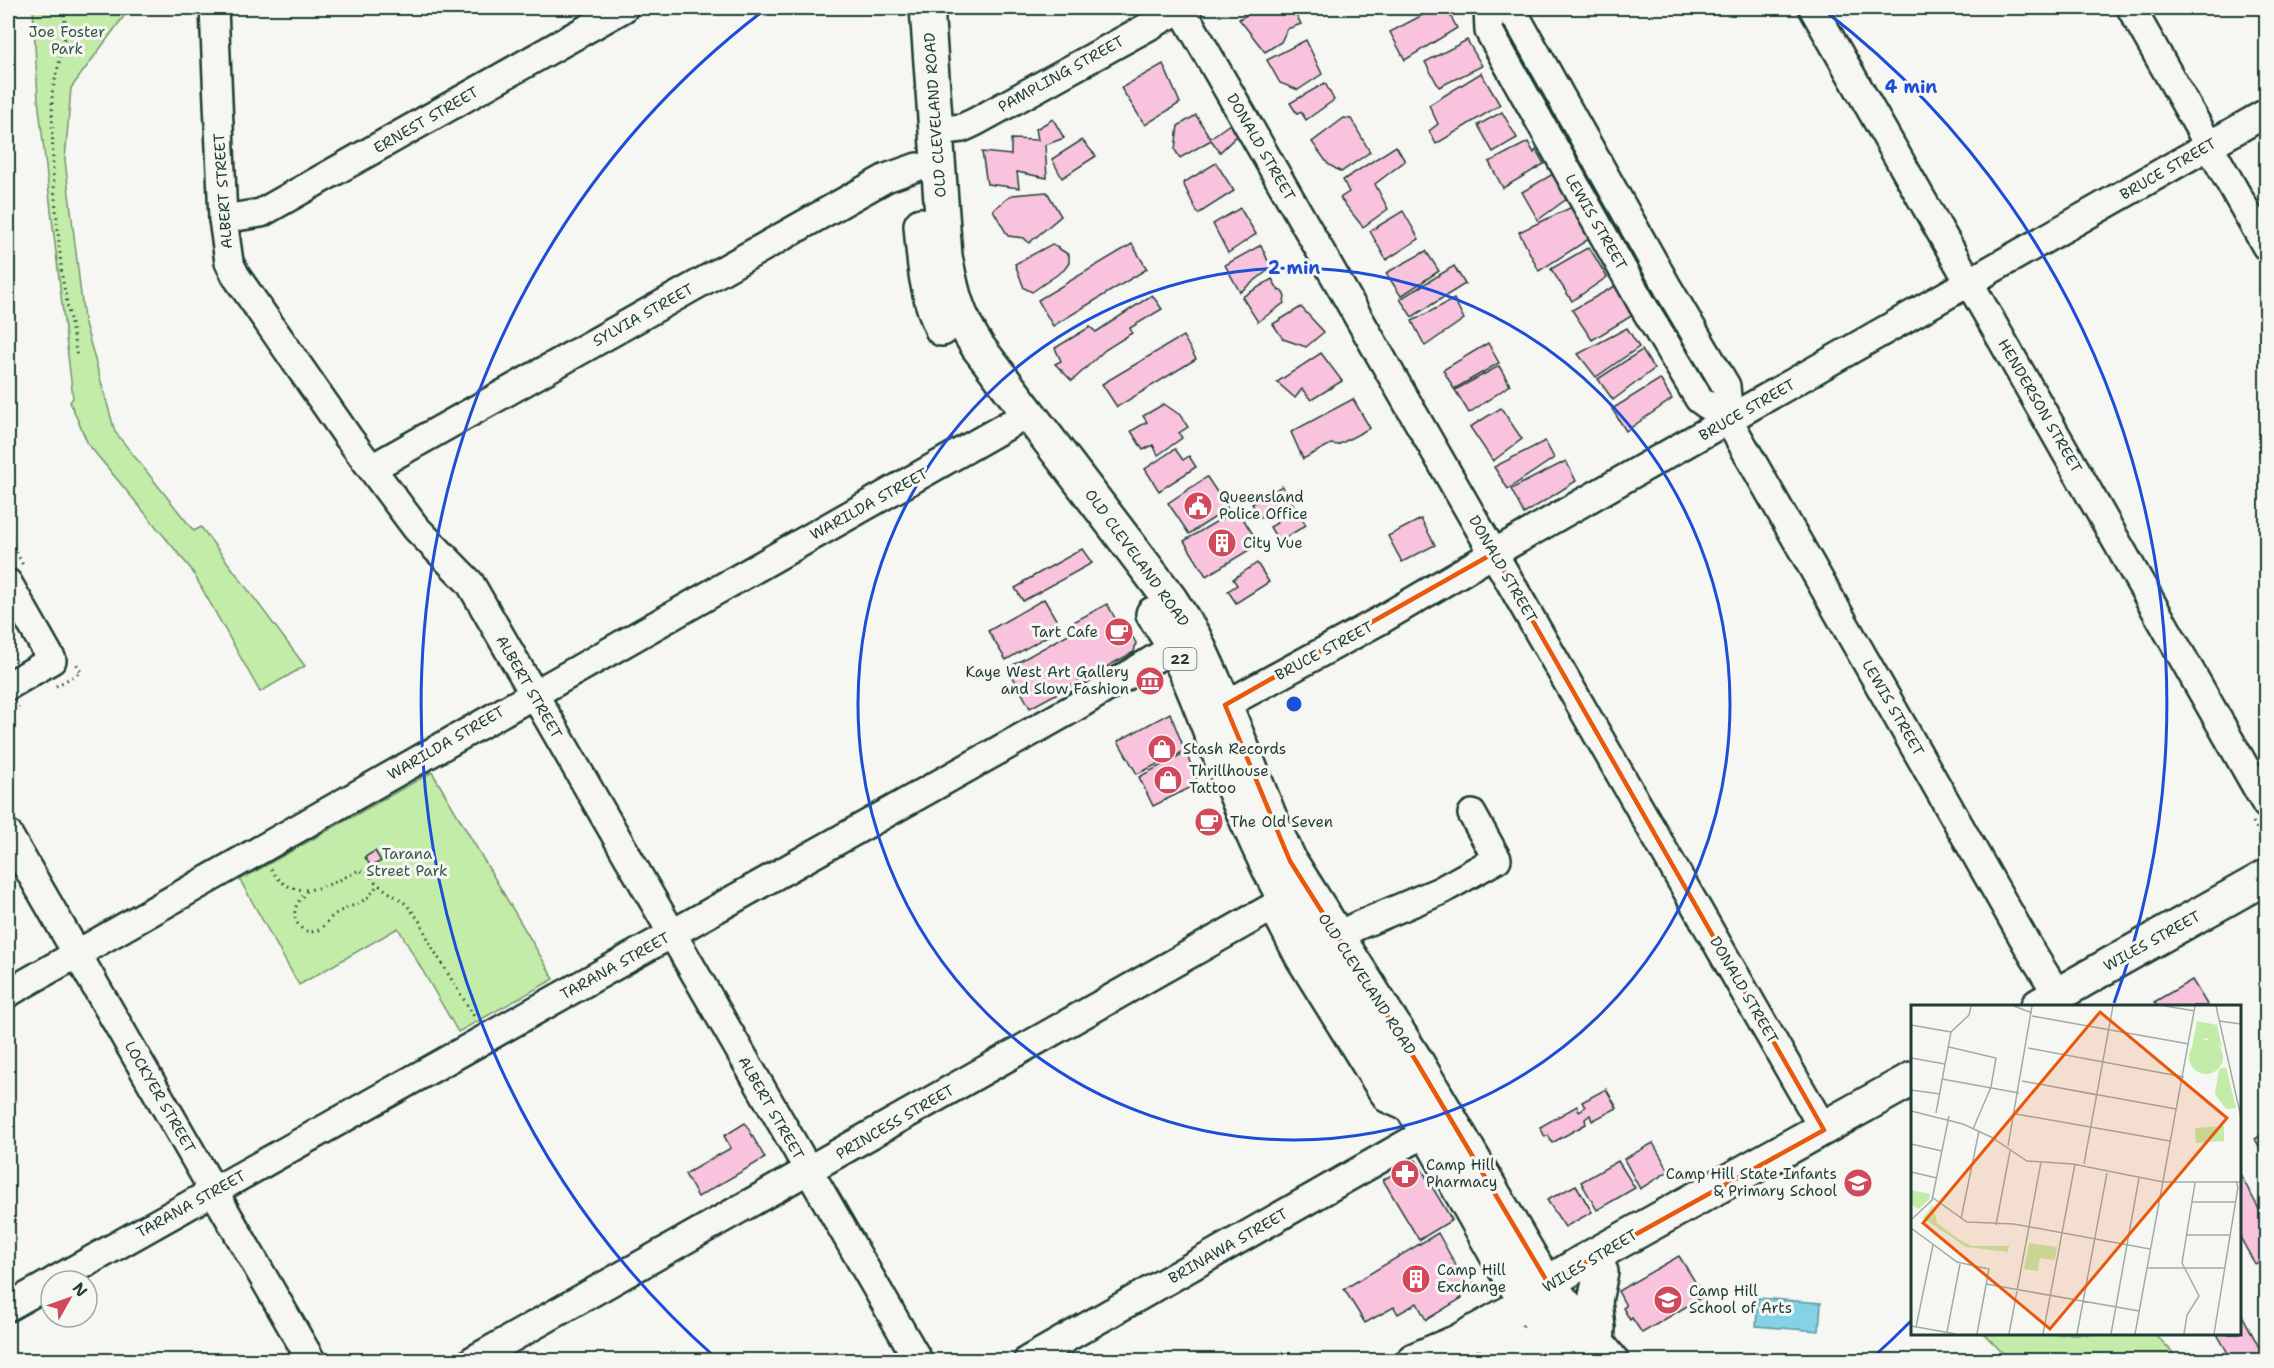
<svg xmlns="http://www.w3.org/2000/svg" width="2274" height="1368" viewBox="0 0 2274 1368" font-family="'Shantell Sans',sans-serif">
	<style>
		.green { fill: #c3eca8; stroke: #71946e; stroke-width: 1.5 }
		.water { fill: #85d2e5; stroke: #5c969e; stroke-width: 1.5 }
		.building { fill: #f9c3dd; stroke: #1f3d34; stroke-width: 1.5 }
		.lines { fill: none; stroke-linecap: round; stroke-linejoin: round }
		.minor-casing { stroke: #1f3d34; stroke-width: 32 }
		.major-casing { stroke: #1f3d34; stroke-width: 38 }
		.highway-casing { stroke: #1f3d34; stroke-width: 38 }
		.path { stroke: #1f3d34; stroke-width: 3; stroke-dasharray: 1.5 4.5; stroke-linecap: butt }
		.minor { stroke: #f6f6f2; stroke-width: 27 }
		.major { stroke: #f6f6f2; stroke-width: 33 }
		.highway { stroke: #f6f6f2; stroke-width: 33 }
		.marked { fill: none; stroke: #e8590c; stroke-width: 4.5; stroke-linejoin: round }
		.ring { fill: none; stroke: #1d4ed8; stroke-width: 3 }
		.labels { text-anchor: middle; dominant-baseline: central; stroke-width: 6; stroke-linejoin: round; paint-order: stroke }
		.shield { fill: #f6f6f2; stroke: #60746d; stroke-width: 1.5 }
		.shield-label { font-size: 14px; font-weight: bold; fill: #1f3d34 }
		.park-label { font-size: 15px; fill: #385745; stroke: #f6f6f2 }
		.street-label { font-size: 15px; fill: #1f3d34; stroke: #f6f6f2 }
		.poi-label { font-size: 15px; fill: #1f3d34; stroke: #f6f6f2; text-anchor: start }
		.inset-road { fill: none; stroke: #a0aca6; stroke-width: 1.5 }
		.view { fill: #e8590c; fill-opacity: 0.15; stroke: #e8590c; stroke-width: 3 }
		.inset-edge { fill: none; stroke: #1f3d34; stroke-width: 3 }
		.centre { fill: #1d4ed8; stroke: #f6f6f2; stroke-width: 3 }
		.ring-label { font-size: 18px; text-anchor: middle; font-weight: bold; fill: #1d4ed8; stroke: #f6f6f2; stroke-width: 6; stroke-linejoin: round; paint-order: stroke }
	</style>
	<rect width="100%" height="100%" fill="#f6f6f2"/>
	<filter id="ink" filterUnits="userSpaceOnUse"><feTurbulence type="fractalNoise" baseFrequency=".0167" numOctaves="2"/><feDisplacementMap in="SourceGraphic" scale="12" xChannelSelector="R" yChannelSelector="G"/><feConvolveMatrix kernelMatrix="1 2 1 2 8 2 1 2 1" color-interpolation-filters="sRGB"/></filter>
	<g filter="url(#ink)">
		<g class="green">
			<polygon points="33,8 130,8 71,88 65,160 84,320 115,432 194,531 201,527 305,666 260,692 191,569 88,444 70,402 73,398 38,99"/>
			<polygon points="432,772 554,979 458,1032 398,928 299,985 240,880"/>
			<polygon points="1984,1334 2155,1334 2180,1360 2010,1360"/>
		</g>
		<polygon class="water" points="1758,1298 1821,1303 1819,1331 1756,1326"/>
		<g class="building">
			<polygon points="1259,8 1292,8 1301,24 1287,29 1281,42 1265,52 1239,19"/>
			<polygon points="1436,8 1446,8 1457,28 1405,60 1390,32"/>
			<polygon points="1306,40 1322,74 1298,90 1280,83 1267,60"/>
			<polygon points="1467,40 1482,66 1439,87 1425,62"/>
			<polygon points="1163,64 1180,103 1145,125 1121,88"/>
			<polygon points="1481,73 1500,105 1436,144 1429,131 1438,124 1429,105"/>
			<polygon points="1325,83 1334,100 1306,120 1301,112 1297,114 1290,103"/>
			<polygon points="1502,112 1517,138 1493,152 1478,125"/>
			<polygon points="1196,115 1210,138 1237,119 1243,130 1220,152 1211,140 1180,158 1175,150 1178,126"/>
			<polygon points="1344,118 1351,119 1370,152 1341,172 1328,164 1312,142"/>
			<polygon points="1053,119 1064,138 1045,145 1047,178 1017,172 1019,188 987,184 982,152 1011,155 1011,139 1038,140 1036,129"/>
			<polygon points="1082,140 1096,156 1062,178 1052,159"/>
			<polygon points="1528,142 1534,153 1536,150 1544,164 1503,188 1489,162"/>
			<polygon points="1396,146 1405,161 1375,184 1388,209 1363,227 1340,198 1349,192 1343,180"/>
			<polygon points="1216,163 1234,191 1198,214 1183,183"/>
			<polygon points="1553,174 1568,198 1538,220 1522,192"/>
			<polygon points="1047,192 1061,216 1029,243 1024,238 1008,236 993,210 1012,195"/>
			<polygon points="1572,207 1589,239 1539,271 1519,232"/>
			<polygon points="1240,208 1256,234 1228,253 1213,224"/>
			<polygon points="1403,211 1419,239 1386,260 1370,231"/>
			<polygon points="1052,244 1069,255 1069,263 1064,270 1032,292 1024,288 1015,264"/>
			<polygon points="1132,244 1147,269 1053,326 1038,300"/>
			<polygon points="1261,245 1271,268 1240,292 1225,265"/>
			<polygon points="1589,247 1607,277 1572,301 1551,269"/>
			<polygon points="1426,251 1439,271 1401,296 1386,273"/>
			<polygon points="1454,266 1465,284 1412,317 1400,299"/>
			<polygon points="1272,279 1279,291 1281,290 1285,296 1284,303 1258,322 1242,297"/>
			<polygon points="1615,286 1633,315 1592,340 1572,310"/>
			<polygon points="1152,295 1162,309 1130,328 1132,333 1105,350 1072,381 1055,364 1061,361 1055,348 1090,327 1096,332"/>
			<polygon points="1454,299 1464,319 1425,346 1412,321"/>
			<polygon points="1301,307 1324,332 1306,347 1283,339 1273,324"/>
			<polygon points="1627,328 1639,347 1596,377 1578,354"/>
			<polygon points="1183,336 1196,359 1117,407 1102,384"/>
			<polygon points="1488,343 1499,363 1454,389 1443,370"/>
			<polygon points="1642,350 1654,369 1613,400 1598,379"/>
			<polygon points="1321,353 1342,381 1311,400 1302,389 1295,398 1277,382"/>
			<polygon points="1499,366 1510,385 1469,413 1455,390"/>
			<polygon points="1660,379 1672,399 1626,431 1612,409"/>
			<polygon points="1353,399 1370,428 1338,445 1331,444 1303,459 1291,432"/>
			<polygon points="1164,404 1180,415 1188,427 1179,433 1182,438 1158,455 1153,445 1143,450 1131,431 1147,422 1143,416"/>
			<polygon points="1501,408 1522,439 1493,461 1470,427"/>
			<polygon points="1545,441 1554,458 1508,489 1494,467"/>
			<polygon points="1175,449 1183,460 1189,456 1196,467 1159,491 1145,469"/>
			<polygon points="1566,461 1576,481 1524,514 1511,489"/>
			<polygon points="1207,477 1228,509 1189,534 1168,503"/>
			<polygon points="1282,486 1306,525 1279,542 1270,527 1277,523 1271,512 1261,518 1252,504"/>
			<polygon points="1237,509 1259,544 1206,576 1184,541"/>
			<polygon points="1421,519 1435,545 1402,562 1388,536"/>
			<polygon points="1082,549 1092,563 1023,601 1015,588 1024,583 1023,582"/>
			<polygon points="1257,563 1269,582 1236,603 1228,591 1237,585 1233,579"/>
			<polygon points="1044,599 1061,628 1006,660 988,631"/>
			<polygon points="1107,604 1126,637 1131,634 1136,643 1134,652 1030,708 1008,668 1072,632 1068,625"/>
			<polygon points="1170,713 1185,751 1137,774 1118,741"/>
			<polygon points="1186,752 1198,784 1153,806 1139,777"/>
			<polygon points="375,851 381,861 371,867 365,857"/>
			<polygon points="2192,980 2208,1006 2157,1006 2154,1002"/>
			<polygon points="1606,1089 1617,1108 1592,1121 1590,1115 1585,1119 1586,1124 1552,1143 1548,1135 1545,1137 1540,1127 1577,1106 1579,1111 1585,1107 1582,1102"/>
			<polygon points="745,1123 765,1158 698,1197 685,1174 731,1148 724,1136"/>
			<polygon points="2266,1132 2266,1153 2264,1155 2255,1139"/>
			<polygon points="1653,1143 1669,1171 1640,1189 1624,1159"/>
			<polygon points="1416,1160 1452,1220 1419,1240 1383,1180"/>
			<polygon points="1618,1161 1635,1188 1597,1210 1581,1182"/>
			<polygon points="2240,1174 2266,1222 2266,1258 2255,1264 2240,1237"/>
			<polygon points="1576,1185 1592,1212 1565,1227 1547,1200"/>
			<polygon points="1438,1233 1460,1273 1466,1269 1476,1286 1461,1294 1462,1298 1426,1320 1417,1303 1398,1314 1394,1307 1365,1323 1344,1289"/>
			<polygon points="1679,1256 1704,1296 1642,1333 1632,1318 1630,1320 1623,1308 1626,1306 1618,1291"/>
			<polygon points="2240,1311 2259,1347 2263,1344 2266,1350 2266,1360 2232,1360 2217,1334 2240,1334"/>
		</g>
		<g class="lines">
			<g class="minor-casing">
				<g id="minor">
					<polyline points="214,8 223,219 229,262 236,276 348,437 416,528 470,583 918,1360"/>
					<polyline points="1181,8 1824,1130"/>
					<polyline points="1488,8 1489,31 1642,304 1699,399 1729,421 2033,955 2058,995"/>
					<polyline points="1507,8 1519,22 1668,288 1726,386 1729,421"/>
					<polyline points="1813,8 2266,804"/>
					<polyline points="2131,8 2266,246"/>
					<polyline points="937,131 962,128 975,122 1182,8"/>
					<polyline points="223,219 261,213 624,8"/>
					<polyline points="372,468 886,178 917,167"/>
					<polyline points="8,583 52,660 8,686"/>
					<polyline points="1225,705 1379,621 1494,553 2266,113"/>
					<polyline points="8,834 311,1360"/>
					<polyline points="1273,907 1300,959 1380,1088 1388,1099 1415,1111"/>
					<polyline points="1336,937 1357,926 1440,891 1497,859 1472,814"/>
					<polyline points="8,993 1010,424"/>
					<polyline points="54,1281 1072,709 1174,647"/>
					<polyline points="8,1307 51,1283"/>
					<polyline points="473,1360 1285,900"/>
					<polyline points="1028,1360 1427,1132"/>
				</g>
			</g>
			<g class="major-casing">
				<g id="major">
					<polyline points="2038,1006 2111,964 2266,877"/>
					<polyline points="1414,1360 1457,1342 1527,1303 1548,1283 1584,1261 1912,1079"/>
				</g>
			</g>
			<g class="highway-casing">
				<g id="highway">
					<path d="M927,8L945,256C952,293 957,315 978,347L1132,549L1170,599L1194,637L1225,705L1275,830L1290,861L1416,1061L1535,1265L1558,1296L1611,1360"/>
					<path d="M921,225C924,263 926,293 942,329"/>
					<path d="M1153,614C1182,654 1198,700 1216,746C1237,798 1258,850 1285,900L1427,1132L1500,1261L1527,1303L1572,1360"/>
					<polyline points="1474,1332 1548,1349 1563,1349"/>
					<polyline points="1597,1344 1598,1328 1595,1301 1601,1272"/>
				</g>
			</g>
			<g class="path">
				<polyline points="65,8 65,37 52,93 53,174 62,276 77,357"/>
				<polyline points="8,536 23,565"/>
				<polyline points="56,686 81,672 75,661"/>
				<polyline points="8,713 19,707"/>
				<polyline points="2253,822 2266,846"/>
				<path d="M271,869C293,906 331,885 359,870L369,874L377,884L406,904L419,920L433,949L475,1018"/>
				<path d="M307,891C302,897 296,903 295,911C293,922 303,935 315,931C324,929 328,918 337,913C352,904 370,903 377,884"/>
				<polyline points="443,1360 452,1355"/>
			</g>
			<use href="#minor" class="minor"/>
			<use href="#major" class="major"/>
			<use href="#highway" class="highway"/>
		</g>
	</g>
	<path class="marked" d="M1494,553L1824,1130L1548,1283L1416,1061L1290,861L1225,705Z"/>
	<g class="ring">
		<circle cx="1294" cy="704" r="436"/>
		<path d="M1911 1321A873 873 0 0 1 1872 1358M716 1358A873 873 0 0 1 763 11M1825 11A873 873 0 0 1 2114 1003"/>
	</g>
	<defs>
		<g id="civic-disc" transform="scale(1.5)"><circle r="9.5" fill="#d1495b" stroke="#f6f6f2"/><path d="M-.6-6.5H3V-4.5H.6V-3L4-1V1h2V6H-6V1h2V-1L-.6-3ZM-1.2 2.5V6h2.4V2.5Z" fill="#fff"/></g>
		<g id="building-disc" transform="scale(1.5)"><circle r="9.5" fill="#d1495b" stroke="#f6f6f2"/><path d="M-4-6H4V6H1V3H-1V6H-4ZM-2.5-4.3h1.7v1.8h-1.7ZM.8-4.3h1.7v1.8H.8ZM-2.5-1h1.7V.8h-1.7ZM.8-1h1.7V.8H.8Z" fill="#fff"/></g>
		<g id="cafe-disc" transform="scale(1.5)"><circle r="9.5" fill="#d1495b" stroke="#f6f6f2"/><path d="M-5.5-4.5H6V0H3Q3 3.5 0 3.5H-2.5Q-5.5 3.5-5.5 0ZM3-3.2v2h1.7v-2ZM-6 4.5H4V6H-6Z" fill="#fff"/></g>
		<g id="museum-disc" transform="scale(1.5)"><circle r="9.5" fill="#d1495b" stroke="#f6f6f2"/><path d="M0-6L6-3V-2H-6V-3ZM-5-1h2V3h-2ZM-1-1h2V3h-2ZM3-1h2V3H3ZM-6 4H6V6H-6Z" fill="#fff"/></g>
		<g id="shop-disc" transform="scale(1.5)"><circle r="9.5" fill="#d1495b" stroke="#f6f6f2"/><path d="M-5-2.5h2.3a2.7 3.5 0 0 1 5.4 0H5L5.5 6h-11ZM-1.5-2.5h3a1.5 2.3 0 0 0-3 0Z" fill="#fff"/></g>
		<g id="pharmacy-disc" transform="scale(1.5)"><circle r="9.5" fill="#d1495b" stroke="#f6f6f2"/><path d="M-2-6h4v4h4v4h-4v4h-4v-4h-4v-4h4Z" fill="#fff"/></g>
		<g id="school-disc" transform="scale(1.5)"><circle r="9.5" fill="#d1495b" stroke="#f6f6f2"/><path d="M0-5L7-2L0 1L-7-2ZM-4 1L0 2.5L4 1V4Q0 6-4 4Z" fill="#fff"/></g>
	</defs>
	<g fill-rule="evenodd">
		<use href="#civic-disc" x="1198" y="506"/>
		<use href="#building-disc" x="1222" y="543"/>
		<use href="#cafe-disc" x="1119" y="632"/>
		<use href="#museum-disc" x="1150" y="681"/>
		<use href="#shop-disc" x="1162" y="749"/>
		<use href="#shop-disc" x="1168" y="780"/>
		<use href="#cafe-disc" x="1209" y="822"/>
		<use href="#pharmacy-disc" x="1405" y="1174"/>
		<use href="#school-disc" x="1858" y="1183"/>
		<use href="#building-disc" x="1416" y="1279"/>
		<use href="#school-disc" x="1668" y="1300"/>
	</g>
	<g class="labels">
		<rect class="shield" x="1163.5" y="648" width="33" height="22" rx="4.5"/>
		<g class="shield-label">
			<text x="1180" y="659">22</text>
		</g>
		<g class="park-label">
			<text x="67" y="32">Joe Foster<tspan x="67" dy="17">Park</tspan></text>
			<text x="407" y="854">Tarana<tspan x="407" dy="17">Street Park</tspan></text>
		</g>
		<g class="street-label">
			<text transform="translate(1061 74) rotate(-29)">PAMPLING STREET</text>
			<text transform="translate(935 115) rotate(-94)">OLD CLEVELAND ROAD</text>
			<text transform="translate(426 120) rotate(-30)">ERNEST STREET</text>
			<text transform="translate(1261 147) rotate(60)">DONALD STREET</text>
			<text transform="translate(2168 169) rotate(-30)">BRUCE STREET</text>
			<text transform="translate(223 191) rotate(-94)">ALBERT STREET</text>
			<text transform="translate(1596 222) rotate(60)">LEWIS STREET</text>
			<text transform="translate(643 315) rotate(-29)">SYLVIA STREET</text>
			<text transform="translate(2040 406) rotate(60)">HENDERSON STREET</text>
			<text transform="translate(1747 410) rotate(-30)">BRUCE STREET</text>
			<text transform="translate(869 504) rotate(-29)">WARILDA STREET</text>
			<text transform="translate(1137 558) rotate(54)">OLD CLEVELAND ROAD</text>
			<text transform="translate(1503 569) rotate(60)">DONALD STREET</text>
			<text transform="translate(1324 651) rotate(-28)">BRUCE STREET</text>
			<text transform="translate(529 687) rotate(60)">ALBERT STREET</text>
			<text transform="translate(1893 708) rotate(60)">LEWIS STREET</text>
			<text transform="translate(446 743) rotate(-30)">WARILDA STREET</text>
			<text transform="translate(2152 941) rotate(-29)">WILES STREET</text>
			<text transform="translate(615 966) rotate(-29)">TARANA STREET</text>
			<text transform="translate(1367 984) rotate(57)">OLD CLEVELAND ROAD</text>
			<text transform="translate(1744 990) rotate(60)">DONALD STREET</text>
			<text transform="translate(160 1097) rotate(60)">LOCKYER STREET</text>
			<text transform="translate(771 1108) rotate(60)">ALBERT STREET</text>
			<text transform="translate(895 1122) rotate(-30)">PRINCESS STREET</text>
			<text transform="translate(191 1204) rotate(-29)">TARANA STREET</text>
			<text transform="translate(1228 1246) rotate(-30)">BRINAWA STREET</text>
			<text transform="translate(1590 1261) rotate(-31)">WILES STREET</text>
		</g>
		<g class="poi-label">
			<text x="1219" y="497">Queensland<tspan x="1219" dy="17">Police Office</tspan></text>
			<text x="1243" y="543">City Vue</text>
			<text x="1098" y="632" text-anchor="end">Tart Cafe</text>
			<text x="1129" y="672" text-anchor="end">Kaye West Art Gallery<tspan x="1129" dy="17">and Slow Fashion</tspan></text>
			<text x="1183" y="749">Stash Records</text>
			<text x="1189" y="771">Thrillhouse<tspan x="1189" dy="17">Tattoo</tspan></text>
			<text x="1230" y="822">The Old Seven</text>
			<text x="1426" y="1165">Camp Hill<tspan x="1426" dy="17">Pharmacy</tspan></text>
			<text x="1837" y="1174" text-anchor="end">Camp Hill State Infants<tspan x="1837" dy="17">&amp; Primary School</tspan></text>
			<text x="1437" y="1270">Camp Hill<tspan x="1437" dy="17">Exchange</tspan></text>
			<text x="1689" y="1291">Camp Hill<tspan x="1689" dy="17">School of Arts</tspan></text>
		</g>
	</g>
	<g transform="translate(1911 1005)">
		<rect width="330" height="330" fill="#f6f6f2"/>
		<path d="M286,16L306,20L311,42L295,33L281,42ZM278 52a17 17 0 1 1 34 0a17 17 0 1 1-34 0ZM315,62L325,103L315,104L304,89L308,64ZM313,121V136L285,138L284,123ZM0,185L19,189L18,195L7,204L0,199ZM22,200L26,218L49,235L61,241H98L97,247L55,242L12,213ZM118,238L146,242L144,255L129,253L127,266L113,264Z" fill="#c3eca8"/>
		<path class="inset-road" d="M103,1L121,8M254,1L284,6M305,1L330,112M121,11L278,39M308,16L330,19M0,20L40,27M38,42L85,53L80,82L62,124M117,43L273,72M0,53L34,59M31,74L108,88M111,76L265,104M128,79L186,90M0,85L29,89M0,106L52,119L80,132L116,156L162,159L252,177H330M25,108L40,27L58,10L60,1M105,109L259,136M0,139L31,146M97,141L121,1M173,159L202,1M0,167L26,173M22,193L56,217L103,219L239,244M281,197H325M50,214L68,126M0,215L21,195L38,111M85,220L99,146M0,223L46,257L78,264L66,329M276,230H320M236,263H314M75,279L228,306M0,321L45,329M5,322L22,240M36,327L49,259M98,329L130,157M132,329L164,159M166,329L196,168M200,329L228,173M224,329L284,1M273,329L276,310L288,291L271,258L284,178M303,329L327,182L325,176"/>
		<path class="view" d="M189,7L316,113L139,324L12,218Z"/>
		<rect width="330" height="330" class="inset-edge"/>
	</g>
	<circle cx="1294" cy="704" r="9" class="centre"/>
	<g class="ring-label">
		<text x="1911" y="93">4 min</text>
		<text x="1294" y="274">2 min</text>
	</g>
	<rect width="2274" height="1368" fill="none" stroke="#f6f6f2" stroke-width="30"/>
	<rect x="15" y="15" width="2244" height="1338" fill="none" stroke="#1f3d34" stroke-width="2" filter="url(#ink)"/>
	<g transform="translate(69 1299) rotate(50)"><circle r="28" fill="#f6f6f2" stroke="#a0aca6" stroke-width="1.5"/>
	<path d="M0-4.5L10 22L0 15L-10 22Z" fill="#d1495b"/>
	<text y="-9" font-size="16" font-weight="bold" text-anchor="middle" fill="#1f3d34">N</text>
	</g>
</svg>
